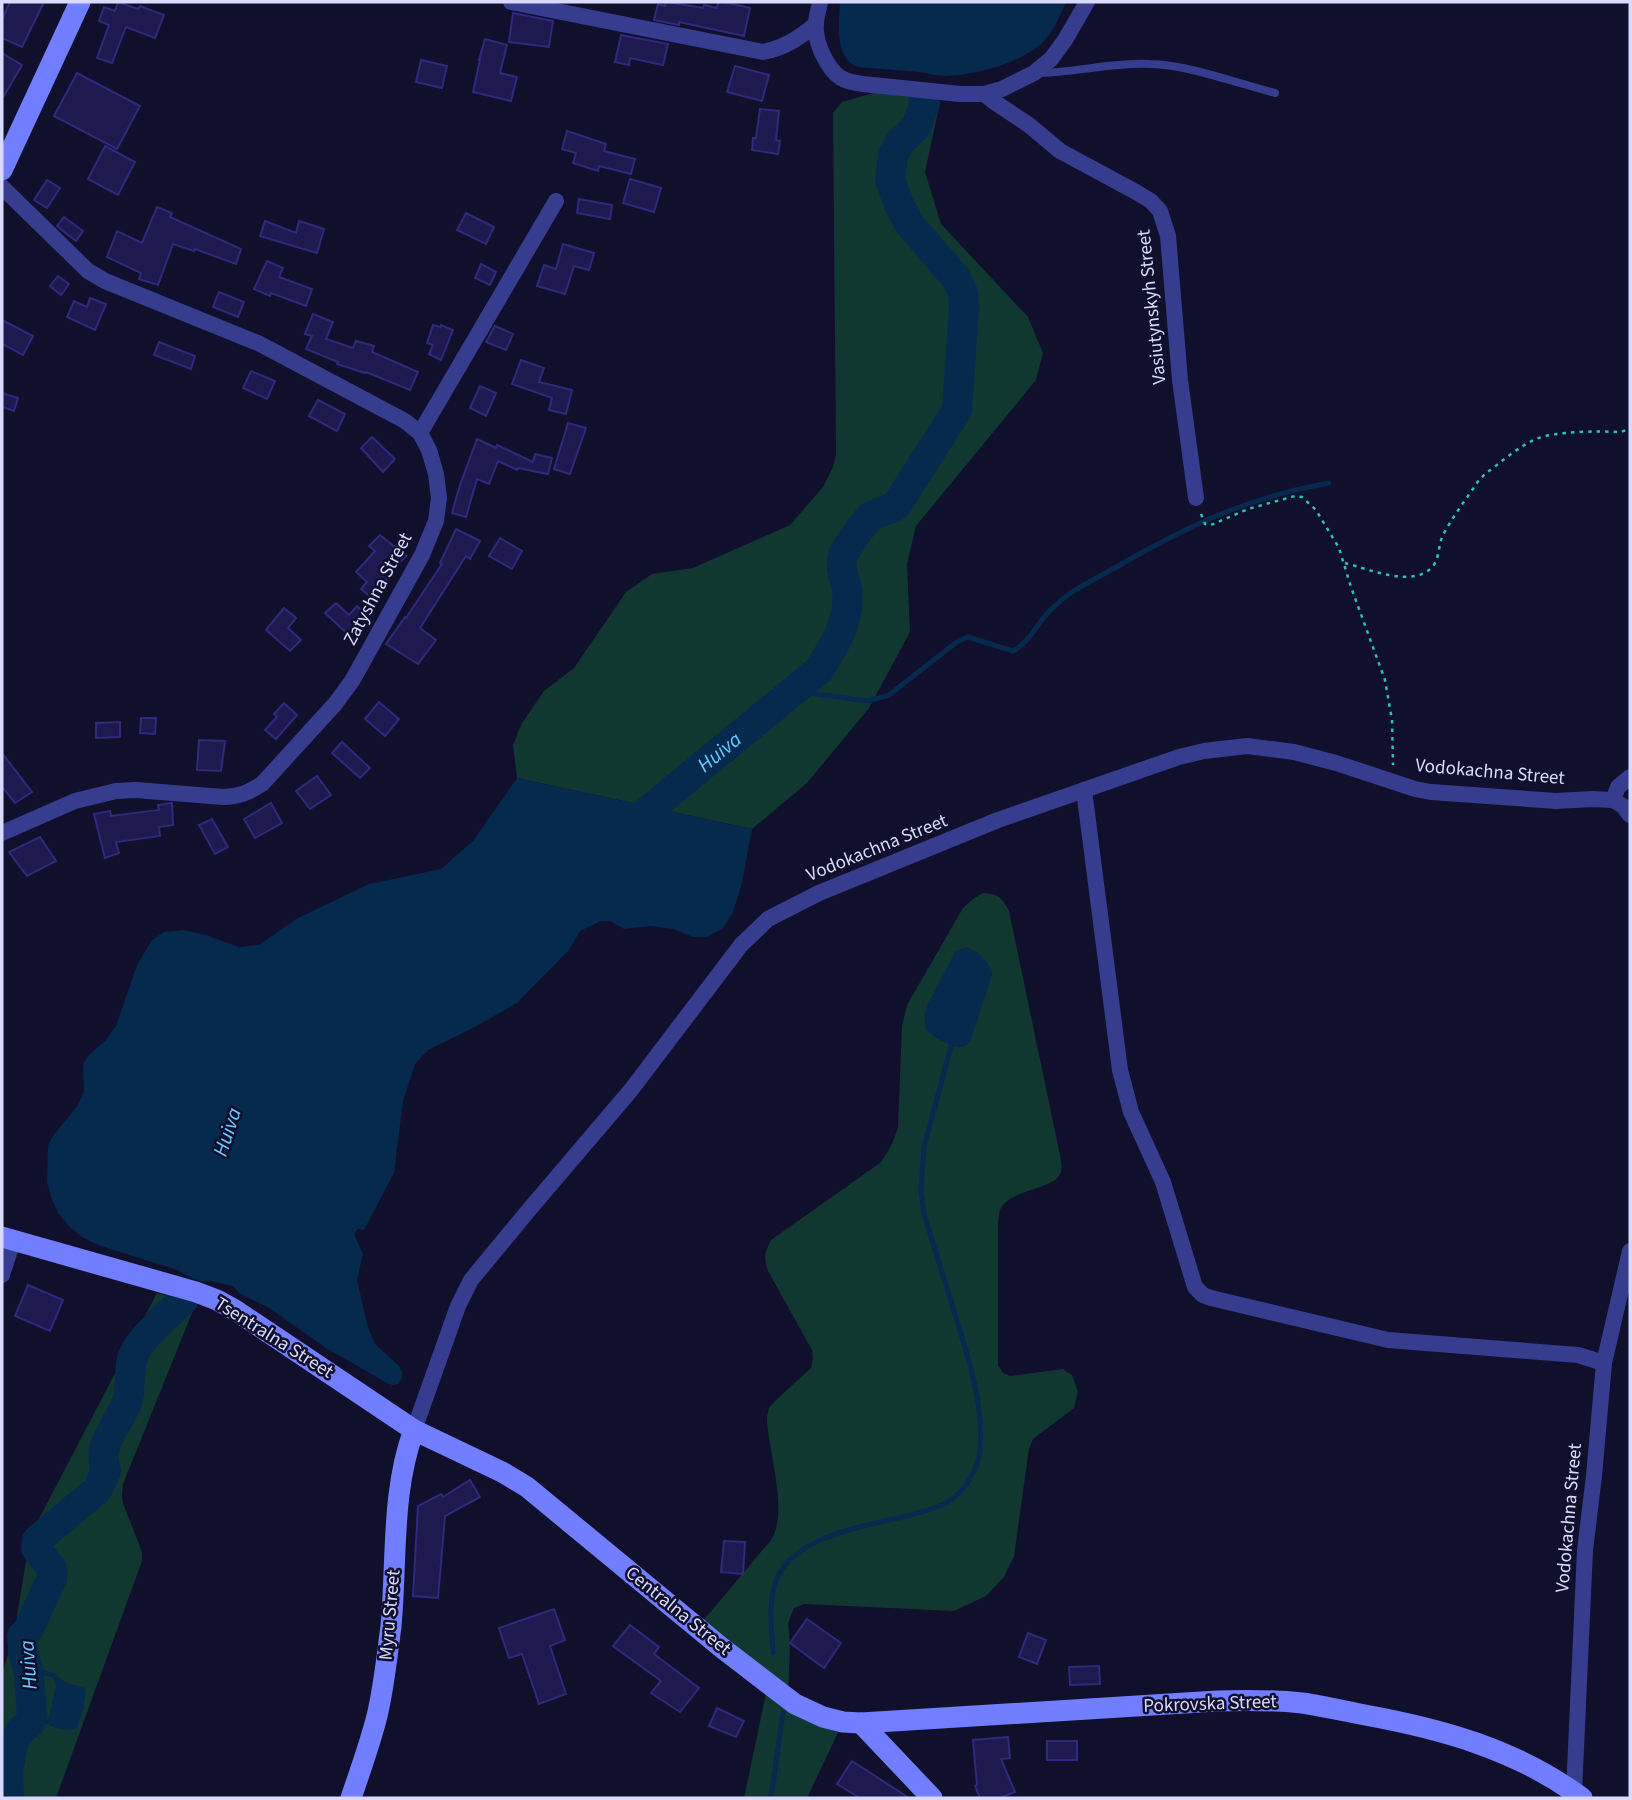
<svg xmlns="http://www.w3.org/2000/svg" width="1632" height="1800" viewBox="0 0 1632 1800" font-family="'Source Sans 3',sans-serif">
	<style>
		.green { fill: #113731 }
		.water { fill: #06294e }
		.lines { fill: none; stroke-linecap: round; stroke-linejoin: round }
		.stream { stroke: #06294e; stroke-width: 5 }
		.river { stroke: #06294e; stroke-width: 30 }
		.building { fill: #1e194f; stroke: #30297d; stroke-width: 2 }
		.path { stroke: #26c7ab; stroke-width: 2.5; stroke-dasharray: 3.5 5; stroke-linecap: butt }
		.lane { stroke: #363d8f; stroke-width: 8 }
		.street { stroke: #363d8f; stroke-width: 16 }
		.secondary { stroke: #717eff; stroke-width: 21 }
		.labels { text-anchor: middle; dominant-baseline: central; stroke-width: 5; stroke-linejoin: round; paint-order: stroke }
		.street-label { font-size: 19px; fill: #dadaff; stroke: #100f2c }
		.water-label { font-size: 21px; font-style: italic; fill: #68cbff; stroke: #100f2c }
	</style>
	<rect width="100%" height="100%" fill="#100f2c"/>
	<g class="green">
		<polygon points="877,92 937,98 940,102 925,172 941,224 1028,317 1043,353 1036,380 916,526 907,564 910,632 869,708 807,783 752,829 517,778 513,745 522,723 544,691 574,668 626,592 652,574 693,568 790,525 823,487 833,467 836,455 833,113 842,102"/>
		<path d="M983,893C998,894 1002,897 1009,911L1061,1160C1061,1164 1062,1168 1061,1172C1056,1190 1010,1188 1000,1210C999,1214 999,1218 998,1222V1365L1003,1373L1010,1376L1063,1369L1072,1375L1078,1392L1074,1408L1033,1439L1029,1449L1014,1556L1004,1577L986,1596L954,1611L804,1604L794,1608L788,1623L790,1644L788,1699L843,1722L807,1798H744L768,1684L697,1628L765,1547C794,1522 767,1452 767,1417L769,1408L775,1401L811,1368L813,1358L812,1350L768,1271C763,1258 765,1252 771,1240L880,1163C889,1151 894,1141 898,1127L902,1026L907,1005L963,908L973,899Z"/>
		<polygon points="157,1293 196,1303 123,1484 122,1495 123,1503 142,1552 142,1561 56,1798 2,1798 2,1674 14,1635 30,1536"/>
	</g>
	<g class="water">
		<path d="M840,2H1066C1060,15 1055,29 1045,40C1023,63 976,75 945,76C936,76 927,73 918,72C898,70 878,69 858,67C834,58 839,23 840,2Z"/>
		<polygon points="517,778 752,829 742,883 733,912 723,928 707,937 693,937 673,929 651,926 624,929 610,921 601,921 580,931 569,950 517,1003 473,1028 428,1050 415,1064 403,1101 394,1173 364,1230 358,1229 354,1234 363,1254 357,1280 368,1327 375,1344 399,1366 402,1373 402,1378 398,1384 392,1385 387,1383 326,1348 269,1308 239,1293 233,1286 210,1281 204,1282 191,1278 177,1270 98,1245 82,1237 69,1226 58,1213 51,1197 47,1182 48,1146 52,1137 78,1105 84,1091 83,1064 89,1055 106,1040 116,1026 137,965 152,940 164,932 184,930 206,935 239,947 259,945 296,919 369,884 441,869 473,841"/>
		<path d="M967,947C978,952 992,963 992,975L970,1042C966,1046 965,1047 959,1047C951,1046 931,1037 927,1030C923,1023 925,1014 927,1006L955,952Z"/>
		<path d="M54,1676L67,1683L83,1687L86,1691L83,1710L77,1728C67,1732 59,1729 49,1725L48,1721L56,1687Z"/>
	</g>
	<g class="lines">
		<g class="stream">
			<path d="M794,691L868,701L889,695L958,641L968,637L1013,651C1028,643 1035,628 1045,616C1052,608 1061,600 1069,594C1087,582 1107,573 1125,562C1194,523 1250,497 1329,483"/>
			<path d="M773,1653C772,1631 768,1606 775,1584C790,1535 868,1526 911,1515C927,1510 942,1507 955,1497C963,1491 969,1481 974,1471C976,1466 978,1462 979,1457C986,1408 968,1357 954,1311C944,1278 934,1246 924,1214L921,1191L924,1147L953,1039"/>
			<polyline points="30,1675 40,1671 54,1676 58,1681"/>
			<polyline points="30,1723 54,1721"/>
			<polyline points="771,1798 783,1713"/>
		</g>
		<g class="river">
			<path id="s1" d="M622,832L819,670C834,646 851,620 847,590C845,577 838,566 844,553C847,546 864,523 869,518C878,510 891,512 898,503L957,410L964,307L963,293L956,278L910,225L899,204L890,180L893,156L900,142L916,127L921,114L924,101"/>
			<path d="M9,1798L8,1772L13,1743L21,1730L30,1723L32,1716L29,1674L23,1650L22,1636L28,1630L52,1578V1569L36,1548L37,1540L97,1490L106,1471C96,1443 118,1427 127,1402C133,1385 126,1366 136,1350C145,1334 170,1313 184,1299"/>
		</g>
	</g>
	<g class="building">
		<polygon points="10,2 44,2 22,47 2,38 2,19"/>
		<polygon points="118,2 138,9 140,6 164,15 155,38 126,27 112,63 97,58 109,25 99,21 104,7 115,11"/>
		<polygon points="666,2 703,8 704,5 717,8 718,2 724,2 750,8 744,36 679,22 679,25 654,20 658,4 665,6"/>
		<polygon points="513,13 553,21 549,47 509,42"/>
		<polygon points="621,35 668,44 663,65 630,58 629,65 615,62"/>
		<polygon points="485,39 507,45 500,73 517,77 511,101 473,92 480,60 479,60"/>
		<polygon points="2,53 22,65 2,99"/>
		<polygon points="421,60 447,66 442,88 416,82"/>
		<polygon points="735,66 769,75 762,101 727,92"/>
		<polygon points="77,73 140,106 117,149 54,116"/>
		<polygon points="760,109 779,111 776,140 780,141 778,154 752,150 753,138 756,138"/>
		<polygon points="567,131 606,144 604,151 635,159 631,174 599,166 598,171 573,163 576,153 562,149"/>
		<polygon points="105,146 135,162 118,195 88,179"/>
		<polygon points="630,179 661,188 654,212 623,203"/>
		<polygon points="47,180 60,188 47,208 34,200"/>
		<polygon points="579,199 612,205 610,219 577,213"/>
		<polygon points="157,207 172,213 170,217 241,249 236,264 195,249 194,251 173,244 158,285 139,279 141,273 107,257 117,231 142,243"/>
		<polygon points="466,213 494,227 486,244 457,230"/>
		<polygon points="64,217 83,231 76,241 57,226"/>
		<polygon points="265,221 296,233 299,221 324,229 317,253 260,236"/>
		<polygon points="563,244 594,253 589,270 574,266 565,294 537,286 544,265 556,269"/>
		<polygon points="267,261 283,268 279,277 312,289 306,306 271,293 270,296 254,289"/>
		<polygon points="481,264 496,272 490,285 475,278"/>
		<polygon points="58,276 69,284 61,295 50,286"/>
		<polygon points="219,292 244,302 238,317 213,307"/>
		<polygon points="90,298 106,304 95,330 67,317 74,301 87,307"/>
		<polygon points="313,314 333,322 326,339 353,348 356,341 374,346 372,352 418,372 410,390 366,372 365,373 337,364 338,362 306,349 312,336 305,334"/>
		<polygon points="2,320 33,336 23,355 2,344"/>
		<polygon points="433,325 440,327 441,325 453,330 441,360 429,354 433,345 427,343"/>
		<polygon points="495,326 513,334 506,350 486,342"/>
		<polygon points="159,342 195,356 191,369 154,355"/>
		<polygon points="521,360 544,368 539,382 572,390 566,414 549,410 552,398 512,384"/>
		<polygon points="251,371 275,381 267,399 243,388"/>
		<polygon points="480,386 496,393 486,416 470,408"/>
		<polygon points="2,393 18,398 14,411 2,407"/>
		<polygon points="318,400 345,414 337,431 309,416"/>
		<polygon points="568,423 586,428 570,474 554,469"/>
		<polygon points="372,437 395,459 383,472 361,448"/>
		<polygon points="477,439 496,448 497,445 533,462 535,454 552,458 548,474 518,468 517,470 498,461 489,484 477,479 466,517 452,513 460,485"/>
		<polygon points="456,529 480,541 470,559 466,556 420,628 436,640 418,664 386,644 405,617 406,618 442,564 440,563"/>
		<polygon points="380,535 406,556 386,579 388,582 373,599 361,589 367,582 356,572 375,551 369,546"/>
		<polygon points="500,538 522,551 512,569 489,556"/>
		<polygon points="336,603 349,615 357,606 367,615 350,636 325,613"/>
		<polygon points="284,608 296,618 288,628 301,640 290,651 266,630"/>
		<polygon points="379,702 399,719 385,736 365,719"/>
		<polygon points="284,703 297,715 276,739 265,730 277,717 274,714"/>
		<polygon points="141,718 156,718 155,734 140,733"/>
		<polygon points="120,722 120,737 96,738 96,723"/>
		<polygon points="199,740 225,741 221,771 197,770"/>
		<polygon points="342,742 370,768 360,778 332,753"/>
		<polygon points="2,753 32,792 15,803 2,787"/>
		<polygon points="317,776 331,795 310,809 296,791"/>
		<polygon points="172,803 173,825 159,827 160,836 116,842 119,853 105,858 94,814 110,811 111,816 159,810 158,805"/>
		<polygon points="271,803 282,823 255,838 244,819"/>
		<polygon points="212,819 228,847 215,854 199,825"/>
		<polygon points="40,837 56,861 27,876 9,852"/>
		<polygon points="28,1285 63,1300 50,1331 15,1316"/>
		<polygon points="470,1480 480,1497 445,1516 438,1598 413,1596 418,1506 441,1494 443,1497"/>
		<polygon points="724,1541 745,1542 743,1574 721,1572"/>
		<polygon points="554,1609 565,1640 550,1646 566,1694 539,1704 522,1654 509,1658 499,1628"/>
		<polygon points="807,1619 841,1643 824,1668 790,1643"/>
		<polygon points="630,1625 659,1647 654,1654 699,1688 680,1712 651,1693 661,1681 613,1646"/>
		<polygon points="1028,1633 1046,1640 1037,1664 1019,1657"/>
		<polygon points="1099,1666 1100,1684 1070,1685 1069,1667"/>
		<polygon points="717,1708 744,1721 736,1737 709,1726"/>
		<polygon points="1008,1737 1010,1758 1001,1759 1015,1792 1000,1798 980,1798 975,1786 977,1785 973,1740"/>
		<rect x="1047" y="1741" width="30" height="19"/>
		<polygon points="852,1761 909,1798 860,1798 837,1784"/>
	</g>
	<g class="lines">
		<g class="path">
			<polyline points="1201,514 1205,524 1211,525 1248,509 1295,496 1302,497 1316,510 1339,548 1351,587 1385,680 1392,720 1393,765"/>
			<path d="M1345,563C1369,569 1414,589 1433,566C1440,557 1438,545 1443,535C1453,516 1467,498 1479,480L1485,474C1500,463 1519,446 1536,439C1555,431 1599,431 1620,432L1630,429"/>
		</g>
		<path class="lane" d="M1037,73C1075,73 1112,62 1150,64C1190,65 1236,83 1275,93"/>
		<g class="street">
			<path d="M511,2L763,52C784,48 799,38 815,25"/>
			<path d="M820,2C819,9 816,17 816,24C814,41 827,69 841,78C848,82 855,83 863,84L960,94H984L1002,89L1034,73L1051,59L1065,40L1087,2"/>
			<polyline points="984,94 993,101 1029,125 1060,151 1136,192 1151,201 1160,211 1168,236 1180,380 1196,498"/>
			<path d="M2,187L88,271L105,281L260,344L405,421L420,433L429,450L436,474L439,498L436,521L422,555L352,681L335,704L262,784C249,792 239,797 223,797L136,790L116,791L75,801L2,833"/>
			<polyline points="420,433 556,201"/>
			<polyline points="1084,790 1120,1070 1131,1112 1163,1182 1195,1287 1203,1295 1211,1298 1388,1340 1578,1355 1604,1363"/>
			<polyline points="1613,800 1618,787 1630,777"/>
			<polyline points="2,1275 13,1241"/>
			<polyline points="414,1430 458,1306 471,1280 528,1211 631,1090 741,945 768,919 819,893 998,820 1179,757 1204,751 1247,746 1294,752 1336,763 1415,789 1431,792 1556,801 1592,799 1613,800 1623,806 1630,815"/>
			<polyline points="1574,1792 1585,1550 1594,1476 1604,1363 1630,1251"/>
		</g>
		<g class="secondary">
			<polyline points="2,170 80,2"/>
			<path d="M2,1237L196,1292L217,1300L235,1310L414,1430L502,1472L527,1487L722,1648L795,1704L823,1717L843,1722L861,1723L1217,1701C1245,1700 1274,1700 1302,1703C1323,1706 1344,1711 1365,1715C1442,1729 1518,1750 1582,1798"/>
			<polyline points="861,1723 932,1798"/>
			<path d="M351,1798C360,1771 370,1744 377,1716C384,1687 387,1656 391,1626C397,1562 391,1491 414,1430"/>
		</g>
	</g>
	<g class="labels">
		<g class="street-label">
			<text transform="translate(1152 307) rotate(-96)">Vasiutynskyh Street</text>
			<text transform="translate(378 589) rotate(-62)">Zatyshna Street</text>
			<text transform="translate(1490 772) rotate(5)">Vodokachna Street</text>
			<text transform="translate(877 848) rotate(-22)">Vodokachna Street</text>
			<text transform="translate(274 1338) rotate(32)">Tsentralna Street</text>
			<text transform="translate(1569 1518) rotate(-85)">Vodokachna Street</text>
			<text transform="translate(678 1611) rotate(39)">Centralna Street</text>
			<text transform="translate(390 1615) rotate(-85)">Myru Street</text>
			<text transform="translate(1210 1704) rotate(-2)">Pokrovska Street</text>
		</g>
		<g class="water-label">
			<text stroke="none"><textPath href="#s1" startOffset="126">Huiva</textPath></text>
			<text transform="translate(227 1132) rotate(-72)">Huiva</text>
			<text transform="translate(28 1665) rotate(-94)">Huiva</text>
		</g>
	</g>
	<rect width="1632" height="1800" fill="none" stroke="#dadaff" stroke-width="7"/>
</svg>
